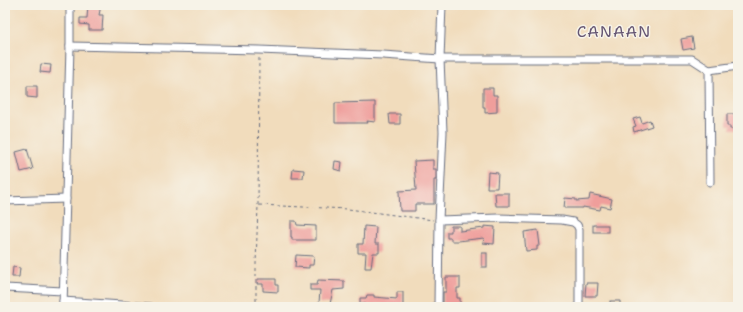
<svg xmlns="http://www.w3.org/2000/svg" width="743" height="312" viewBox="0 0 743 312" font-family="'Shantell Sans',sans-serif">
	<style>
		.building { fill: #ef9e9b }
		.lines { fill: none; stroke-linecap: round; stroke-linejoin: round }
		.minor-casing { stroke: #666c7f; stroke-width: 9 }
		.path { stroke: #666c7f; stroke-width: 1; stroke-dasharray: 3 3; stroke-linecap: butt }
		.minor { stroke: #fff; stroke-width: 7 }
		.labels { text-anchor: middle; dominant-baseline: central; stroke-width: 3; stroke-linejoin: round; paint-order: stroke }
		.quarter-label { font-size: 16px; letter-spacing: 1px; fill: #655673; stroke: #f7f3e8 }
	</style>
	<rect width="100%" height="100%" fill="#f7f3e8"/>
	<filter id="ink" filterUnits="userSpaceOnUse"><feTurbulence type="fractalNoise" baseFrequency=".025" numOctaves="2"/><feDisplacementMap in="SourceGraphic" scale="8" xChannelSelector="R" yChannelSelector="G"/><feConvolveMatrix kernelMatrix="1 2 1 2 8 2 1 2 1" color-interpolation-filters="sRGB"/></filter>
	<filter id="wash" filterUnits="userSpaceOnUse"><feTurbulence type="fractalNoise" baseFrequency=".012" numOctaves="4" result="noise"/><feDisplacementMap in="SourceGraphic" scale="16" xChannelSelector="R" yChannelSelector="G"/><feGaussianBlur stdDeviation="0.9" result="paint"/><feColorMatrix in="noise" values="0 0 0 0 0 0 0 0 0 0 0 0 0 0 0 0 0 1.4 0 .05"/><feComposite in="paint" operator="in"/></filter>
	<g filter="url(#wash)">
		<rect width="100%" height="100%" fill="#f1dcbc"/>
		<g id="blocks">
			<g class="building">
				<polygon points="88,5 101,5 99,15 103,15 102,30 89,30 89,25 80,24 80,18 87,18"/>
				<polygon points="692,37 694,48 683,50 681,39"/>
				<polygon points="41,64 51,65 50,73 40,72"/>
				<polygon points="27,86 37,86 37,98 27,97"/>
				<polygon points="483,88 493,88 493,95 497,95 497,112 485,113 485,107 483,107"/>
				<polygon points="375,102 375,122 367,121 368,123 335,123 335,103"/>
				<polygon points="389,114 400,114 400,124 390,124"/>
				<polygon points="727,114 738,114 738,129 730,129 730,126 727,126"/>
				<polygon points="640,117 642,123 650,120 652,126 634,132 633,127 636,126 633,119"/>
				<polygon points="27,149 33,169 21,172 16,152"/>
				<polygon points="433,160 433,169 436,169 436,180 434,180 434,204 415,204 415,211 400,211 399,191 416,190 414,161"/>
				<polygon points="335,161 342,162 341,171 334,169"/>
				<polygon points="293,169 304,170 303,178 292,178"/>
				<polygon points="488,172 498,173 497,188 487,188"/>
				<polygon points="495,193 509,193 509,206 496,206"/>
				<polygon points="590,194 612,199 610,208 601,206 600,210 583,207 583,208 564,208 565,198 576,199 576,201 589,200"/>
				<polygon points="291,221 296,221 297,225 316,226 316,240 292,240 292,237 291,237"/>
				<rect x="593" y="225" width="15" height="7"/>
				<polygon points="364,226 376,227 375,244 379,244 379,253 373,253 371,268 365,268 366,253 358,253 358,244 363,244"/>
				<polygon points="451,226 460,226 460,231 484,228 484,226 495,227 494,244 483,243 484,238 458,241 451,241 451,238 447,238 447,232 451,232"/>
				<polygon points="538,230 540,246 537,246 537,250 526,251 524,232"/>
				<rect x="482" y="253" width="5" height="14"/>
				<polygon points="296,255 314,256 313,265 309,265 309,268 295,267"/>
				<polygon points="13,267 20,268 19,277 12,277"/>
				<polygon points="446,277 460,277 460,288 457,288 457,298 460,298 460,307 443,307 443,292 446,292"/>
				<polygon points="258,279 276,279 276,285 278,285 278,292 263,291 263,284 257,284"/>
				<polygon points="318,280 344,281 344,289 333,290 330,304 319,303 320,290 310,290 310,285 317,285"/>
				<polygon points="586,283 598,283 597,296 585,296"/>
				<polygon points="397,292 403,292 403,306 395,306 376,304 375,305 374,307 365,307 365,304 360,304 360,298 366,298 367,295 374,295 374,297 397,299"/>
				<rect x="610" y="301" width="10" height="6"/>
			</g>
		</g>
	</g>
	<g filter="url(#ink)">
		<use href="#blocks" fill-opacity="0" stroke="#666c7f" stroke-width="1"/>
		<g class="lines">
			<g class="minor-casing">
				<g id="minor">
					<polyline points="70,46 259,50 383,55 440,59 692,59 709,70 738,66"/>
					<polyline points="709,70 710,182"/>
					<polyline points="5,201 66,199"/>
					<polyline points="439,220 498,218 562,220 573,222 577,225 579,229 579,307"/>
					<polyline points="5,288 63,291"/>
					<polyline points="63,301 151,307"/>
					<polyline points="63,307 70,46 70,5"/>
					<polyline points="438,307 439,220 443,132 440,59 442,5"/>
				</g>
			</g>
			<g class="path">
				<polyline points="259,205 348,209 433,220"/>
				<polyline points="256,307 256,264 258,205 259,57"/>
			</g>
			<use href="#minor" class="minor"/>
		</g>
	</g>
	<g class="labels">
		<g class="quarter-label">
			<text x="614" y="31">CANAAN</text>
		</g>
	</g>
	<rect width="743" height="312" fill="none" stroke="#f7f3e8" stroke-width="20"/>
</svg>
